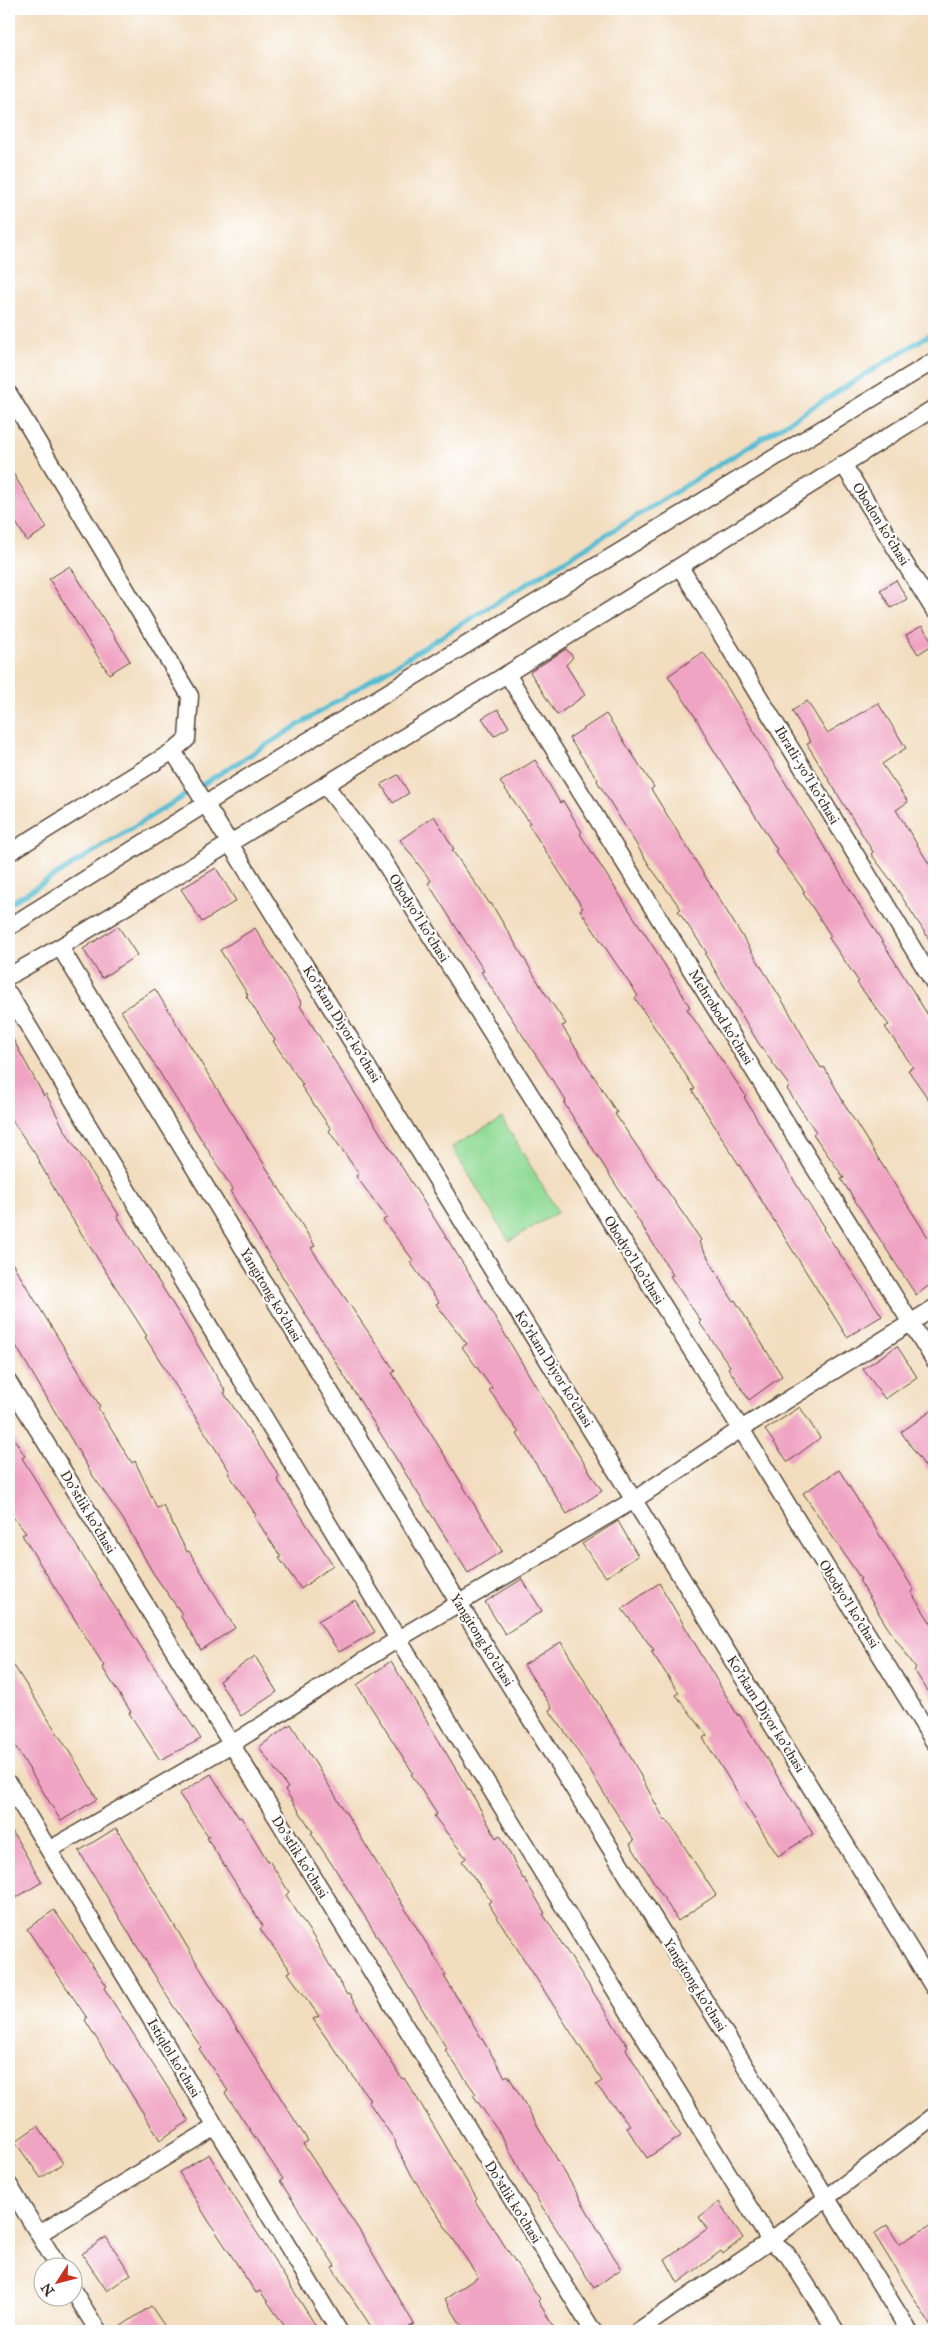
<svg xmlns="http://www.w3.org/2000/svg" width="943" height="2340" viewBox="0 0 943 2340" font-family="'IM FELL Great Primer',serif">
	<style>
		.green { fill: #91db96; stroke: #66825a }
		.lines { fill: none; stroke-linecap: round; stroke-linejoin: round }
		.stream { stroke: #53bcd1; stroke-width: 5 }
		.building { fill: #f0a4c3 }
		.minor-casing { stroke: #564536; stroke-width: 19 }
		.minor { stroke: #fff; stroke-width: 16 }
		.labels { text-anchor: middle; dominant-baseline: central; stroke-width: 4.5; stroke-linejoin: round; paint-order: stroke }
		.street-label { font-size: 14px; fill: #3b2a1e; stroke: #fff }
	</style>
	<rect width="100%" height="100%" fill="#fff"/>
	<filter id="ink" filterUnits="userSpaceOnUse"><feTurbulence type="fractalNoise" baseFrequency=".02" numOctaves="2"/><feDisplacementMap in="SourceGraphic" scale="10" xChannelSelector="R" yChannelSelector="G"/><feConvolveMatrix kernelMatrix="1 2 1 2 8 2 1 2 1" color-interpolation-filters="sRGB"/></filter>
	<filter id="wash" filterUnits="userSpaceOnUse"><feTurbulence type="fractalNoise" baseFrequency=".0096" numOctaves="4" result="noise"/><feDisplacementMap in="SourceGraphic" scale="20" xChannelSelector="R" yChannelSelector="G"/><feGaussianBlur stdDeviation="1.12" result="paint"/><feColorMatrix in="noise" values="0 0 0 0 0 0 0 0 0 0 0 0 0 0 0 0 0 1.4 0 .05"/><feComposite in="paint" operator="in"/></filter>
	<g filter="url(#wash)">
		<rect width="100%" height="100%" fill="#f2ddbf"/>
		<polygon class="green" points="502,1118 558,1212 509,1241 452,1147"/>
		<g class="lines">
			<polyline class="stream" points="9,904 934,332"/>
		</g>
		<g id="blocks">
			<g class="building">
				<polygon points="9,467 47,528 27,541 9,511"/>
				<polygon points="70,566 130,661 109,674 49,579"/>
				<polygon points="896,580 907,599 891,608 880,590"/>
				<polygon points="922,626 934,644 918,654 906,635"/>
				<polygon points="566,649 573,657 566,665 585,695 557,715 530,672"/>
				<polygon points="703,652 726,685 857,901 934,1025 934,1107 908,1070 913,1067 885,1027 889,1025 857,983 859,982 829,938 831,936 803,893 805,892 775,851 777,850 710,744 696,718 668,676"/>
				<polygon points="807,701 827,733 878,703 906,748 882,764 908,802 896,810 934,872 934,947 893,883 871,854 873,852 807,744 811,742 792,711"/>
				<polygon points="498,709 509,727 494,736 482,718"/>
				<polygon points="606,714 654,787 651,789 788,1010 821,1068 824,1067 849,1112 934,1247 934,1282 916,1295 841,1179 844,1178 813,1134 816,1132 787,1089 790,1087 759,1044 705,954 707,953 678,911 681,909 651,868 597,781 598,780 569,738"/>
				<polygon points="535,760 560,803 563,801 582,832 580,834 663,962 690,1007 687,1009 746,1096 744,1097 805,1199 825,1227 823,1229 882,1316 847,1337 692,1090 695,1089 635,998 638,996 580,910 583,908 528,824 530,823 500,782"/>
				<polygon points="398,775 409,793 393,803 381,784"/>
				<polygon points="434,816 454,849 452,850 490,904 491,903 543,990 566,1024 562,1026 617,1113 615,1114 701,1240 699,1242 733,1301 735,1300 782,1376 749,1400 728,1368 730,1366 699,1322 701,1321 670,1276 673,1275 564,1103 566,1101 481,972 484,971 428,883 431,881 400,840"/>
				<polygon points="216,868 236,901 202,922 181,889"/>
				<polygon points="118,926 137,955 102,978 83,949"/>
				<polygon points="255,928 302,1004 300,1006 465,1267 544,1400 602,1491 567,1514 517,1434 519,1433 489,1390 492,1388 462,1347 467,1344 436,1304 439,1302 410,1262 413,1260 383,1220 387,1218 356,1176 359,1174 329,1131 331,1129 301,1086 303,1085 273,1041 275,1040 246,996 248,995 220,950"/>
				<polygon points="155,989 315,1246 311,1248 395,1371 392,1373 447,1459 502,1551 468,1573 306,1315 230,1191 233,1190 121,1011"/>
				<polygon points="9,1032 44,1096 46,1094 64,1129 119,1215 117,1216 171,1301 226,1392 224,1393 280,1477 277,1479 333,1565 301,1589 279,1558 281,1557 254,1516 256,1515 228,1473 230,1472 145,1337 147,1336 64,1206 39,1162 40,1161 9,1116"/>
				<polygon points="9,1258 100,1406 98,1408 132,1463 135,1461 157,1508 163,1505 187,1552 189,1551 235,1628 201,1650 180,1615 182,1614 153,1573 123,1519 93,1476 9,1334"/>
				<polygon points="897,1346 917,1377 885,1399 863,1369"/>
				<polygon points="800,1407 820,1438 788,1462 765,1430"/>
				<polygon points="934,1409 934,1479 901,1432"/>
				<polygon points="9,1431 25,1456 22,1458 102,1587 201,1739 160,1760 129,1713 131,1712 102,1667 104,1666 22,1535 26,1533 9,1512"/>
				<polygon points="839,1470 914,1590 911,1592 934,1628 934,1700 914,1670 916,1668 886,1625 859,1580 861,1579 803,1493"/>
				<polygon points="618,1521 638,1556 606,1577 582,1544"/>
				<polygon points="522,1579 542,1611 505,1634 485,1602"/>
				<polygon points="659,1583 738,1716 739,1714 813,1834 778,1856 703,1738 707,1735 676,1695 679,1693 651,1651 654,1650 622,1609"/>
				<polygon points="355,1600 375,1632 339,1652 318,1621"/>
				<polygon points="561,1642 630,1756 665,1821 667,1820 716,1895 678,1921 630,1844 634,1841 570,1739 549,1710 552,1708 524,1665"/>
				<polygon points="255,1656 277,1692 241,1716 219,1681"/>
				<polygon points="9,1658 77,1764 97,1799 61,1821 9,1736"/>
				<polygon points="391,1661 469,1791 470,1790 496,1838 500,1835 523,1879 524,1878 545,1913 543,1914 628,2047 626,2049 660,2106 681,2136 647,2158 626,2127 630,2125 596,2085 602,2081 488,1903 491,1901 462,1861 466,1858 434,1816 437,1814 411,1774 413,1773 357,1685"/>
				<polygon points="291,1724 446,1975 444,1976 505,2077 508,2075 621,2269 594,2288 527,2183 503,2138 473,2095 476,2094 445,2050 447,2049 392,1960 339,1875 311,1833 313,1832 285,1790 288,1788 259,1747"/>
				<polygon points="211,1774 239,1818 241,1817 269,1863 270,1862 289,1892 286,1895 314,1938 347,1995 349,1994 402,2079 404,2078 422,2106 477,2199 475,2201 540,2299 538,2301 556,2331 465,2331 445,2299 478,2277 412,2176 395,2143 396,2142 368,2101 370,2100 313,2019 319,2016 288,1973 291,1971 260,1929 263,1926 207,1838 209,1837 179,1794"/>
				<polygon points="9,1826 42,1882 9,1902"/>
				<polygon points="116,1828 228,2015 308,2141 303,2144 361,2233 414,2324 401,2331 374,2331 332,2268 335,2266 280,2181 283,2179 225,2093 228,2091 199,2049 201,2047 172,2004 79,1851"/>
				<polygon points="54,1910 107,1986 104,1988 189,2121 160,2140 85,2020 87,2018 27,1929"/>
				<polygon points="37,2126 63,2163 41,2178 15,2142"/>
				<polygon points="209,2154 228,2187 319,2331 288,2331 260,2291 256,2293 206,2217 179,2172"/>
				<polygon points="719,2202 743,2238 723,2254 721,2251 678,2283 665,2259 707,2229 699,2217"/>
				<polygon points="934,2223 934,2331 874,2234 887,2225 899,2244"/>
				<polygon points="106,2237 131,2274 107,2291 82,2254"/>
				<polygon points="151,2306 168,2331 114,2331"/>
			</g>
		</g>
	</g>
	<g filter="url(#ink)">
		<use href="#blocks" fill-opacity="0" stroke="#564536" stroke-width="1"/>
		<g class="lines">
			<g class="minor-casing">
				<g id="minor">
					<polyline points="9,394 190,696 187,739 173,751 9,853"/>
					<polyline points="843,464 934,610"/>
					<polyline points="680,567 934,983"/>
					<polyline points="507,674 934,1360"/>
					<polyline points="173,751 934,1988"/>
					<polyline points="325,785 379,854 741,1429 934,1742"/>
					<polyline points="9,927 258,771 934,361"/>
					<polyline points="60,947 460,1605 909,2331"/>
					<polyline points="9,976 60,947 507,674 934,408"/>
					<polyline points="9,994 398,1639 770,2241 787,2254 836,2331"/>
					<polyline points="9,1383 593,2331"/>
					<polyline points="9,1784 339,2331"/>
					<polyline points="49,1850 230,1745 398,1639 634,1500 741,1429 934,1308"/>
					<polyline points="9,2185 59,2268"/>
					<polyline points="39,2234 215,2127"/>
					<polyline points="72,2289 98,2331"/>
					<polyline points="638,2331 770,2241 934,2116"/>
				</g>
			</g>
			<use href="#minor" class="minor"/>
		</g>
	</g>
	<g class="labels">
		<g class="street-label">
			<text transform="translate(881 524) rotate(58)">Obodon ko'chasi</text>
			<text transform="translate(807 775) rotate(59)">Ibratli-yo'l ko'chasi</text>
			<text transform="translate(419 918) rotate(58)">Obodyo'l ko'chasi</text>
			<text transform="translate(721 1017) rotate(58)">Mehrobod ko'chasi</text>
			<text transform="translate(342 1024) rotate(58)">Ko'rkam Diyor ko'chasi</text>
			<text transform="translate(634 1260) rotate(58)">Obodyo'l ko'chasi</text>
			<text transform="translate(271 1295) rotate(59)">Yangitong ko'chasi</text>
			<text transform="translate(554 1369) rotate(58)">Ko'rkam Diyor ko'chasi</text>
			<text transform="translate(88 1512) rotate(59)">Do'stlik ko'chasi</text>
			<text transform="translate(849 1604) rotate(58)">Obodyo'l ko'chasi</text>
			<text transform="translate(482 1640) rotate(58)">Yangitong ko'chasi</text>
			<text transform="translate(766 1714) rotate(58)">Ko'rkam Diyor ko'chasi</text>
			<text transform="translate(300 1857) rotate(58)">Do'stlik ko'chasi</text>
			<text transform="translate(695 1985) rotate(58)">Yangitong ko'chasi</text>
			<text transform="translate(174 2058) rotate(59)">Istiqlol ko'chasi</text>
			<text transform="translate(513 2202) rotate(58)">Do'stlik ko'chasi</text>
		</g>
	</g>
	<rect width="943" height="2340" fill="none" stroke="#fff" stroke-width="30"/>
	<g transform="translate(58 2282) rotate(234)"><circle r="24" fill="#ffffff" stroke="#b1aaa5"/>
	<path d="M0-4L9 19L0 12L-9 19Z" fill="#c8321e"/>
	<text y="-8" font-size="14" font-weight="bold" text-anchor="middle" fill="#3b2a1e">N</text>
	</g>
</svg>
